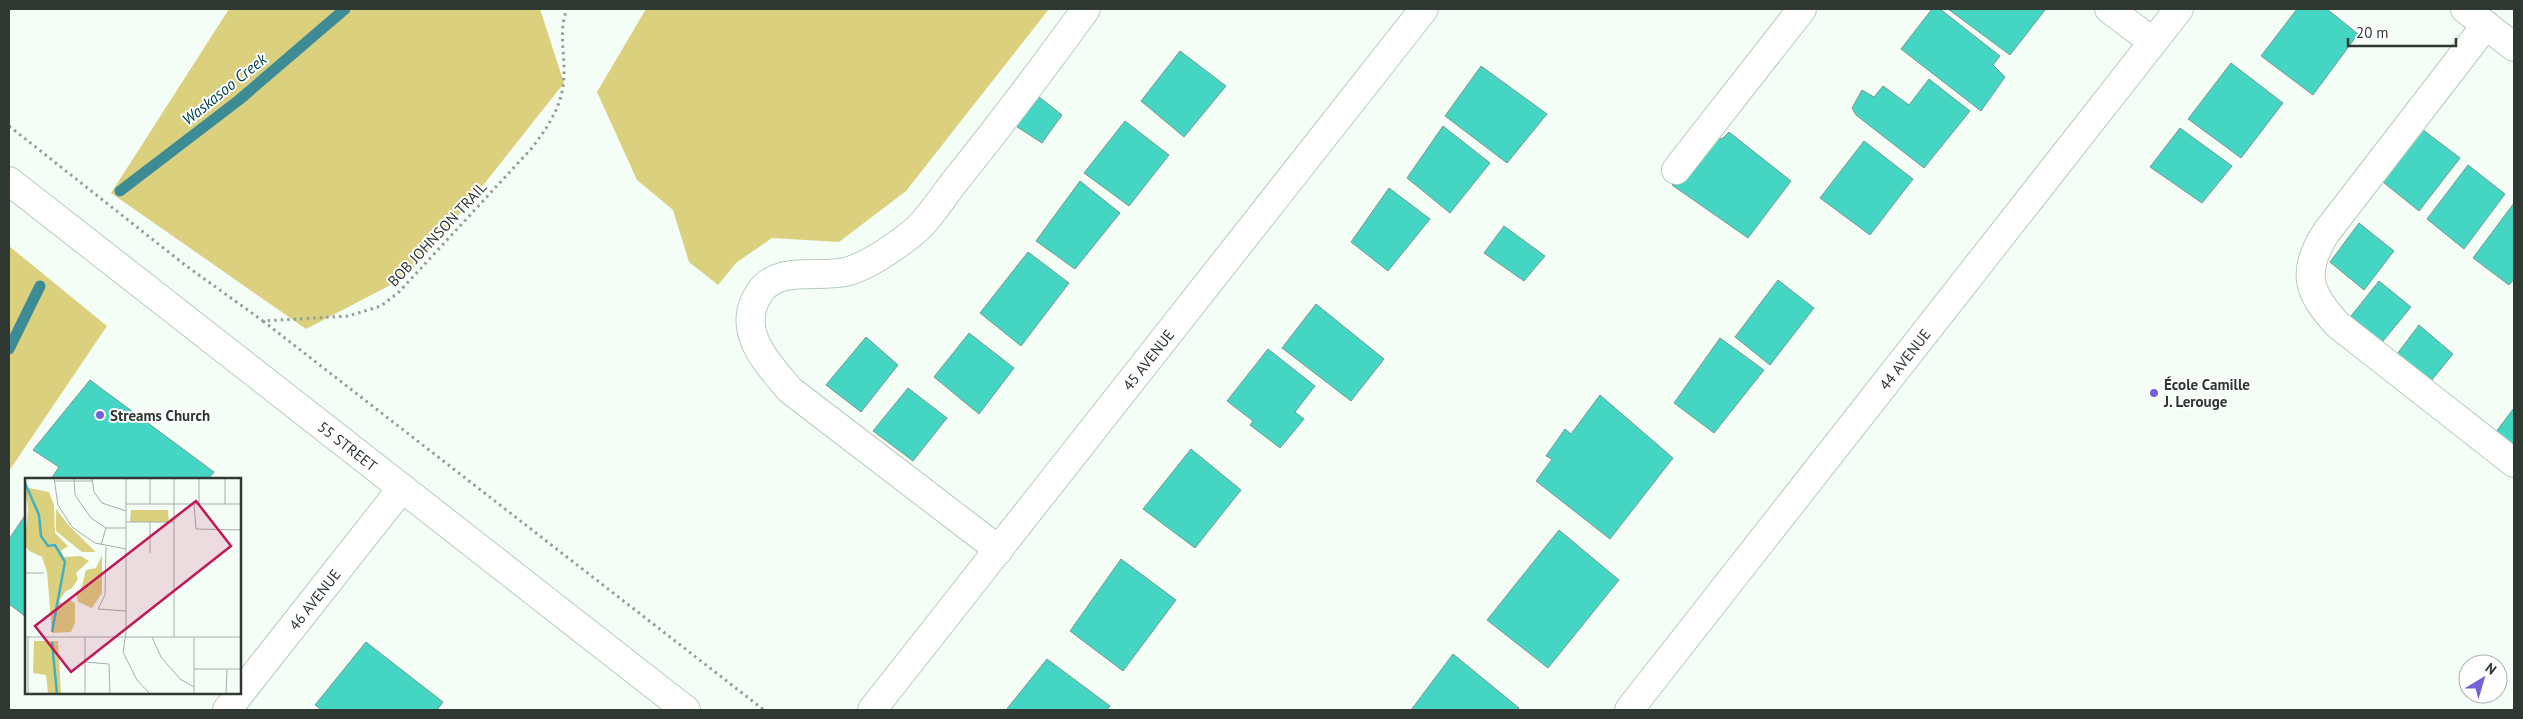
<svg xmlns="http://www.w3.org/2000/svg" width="2523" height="719" viewBox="0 0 2523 719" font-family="'PT Sans',sans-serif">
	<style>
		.green { fill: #dbd07e }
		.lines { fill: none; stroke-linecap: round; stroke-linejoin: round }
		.stream { stroke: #3d8c95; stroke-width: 11 }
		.building { fill: #44d6c2; stroke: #7a9892 }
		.minor-casing { stroke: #b4cdbc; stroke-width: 30 }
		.path { stroke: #949e97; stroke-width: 3; stroke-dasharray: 2.5 4; stroke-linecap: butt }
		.minor { stroke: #fff; stroke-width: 28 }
		.poi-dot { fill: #775fd9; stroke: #fff; stroke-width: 2 }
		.labels { text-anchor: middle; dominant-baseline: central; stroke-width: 4; stroke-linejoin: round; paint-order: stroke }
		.street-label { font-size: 15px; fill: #2f3932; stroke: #fff }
		.poi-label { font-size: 15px; font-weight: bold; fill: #2f3932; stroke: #fff; text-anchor: start }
		.water-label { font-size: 16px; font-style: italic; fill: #00464f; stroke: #fff }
		.inset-river { fill: none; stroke: #43b0c0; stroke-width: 2.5 }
		.inset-road { fill: none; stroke: #a5afa8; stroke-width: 1 }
		.view { fill: #c2185b; fill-opacity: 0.15; stroke: #c2185b; stroke-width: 2.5 }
		.inset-edge { fill: none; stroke: #2f3932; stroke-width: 2.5 }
	</style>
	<rect width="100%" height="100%" fill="#f4fef7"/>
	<g class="green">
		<polygon points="229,9 540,9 564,83 477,193 406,277 306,329 111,193"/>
		<polygon points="646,9 1049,9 906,191 839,242 772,238 736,263 718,285 689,262 673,210 637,180 597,92"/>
		<polygon points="9,246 107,326 9,471"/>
	</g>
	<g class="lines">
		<g class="stream">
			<polyline points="120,191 239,100 345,9"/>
			<polyline points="9,349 40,286"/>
		</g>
	</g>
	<g class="building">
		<polygon points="1932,9 1940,9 2000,56 1993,65 2005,77 1981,111 1901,49"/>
		<polygon points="1948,9 2043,9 2045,10 2010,55"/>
		<polygon points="2297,9 2327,9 2358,34 2313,95 2261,56"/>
		<polygon points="1180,51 1226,86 1184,137 1141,101"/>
		<polygon points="2231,63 2283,103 2241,158 2188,119"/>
		<polygon points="1481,66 1547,114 1507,163 1445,116"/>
		<polygon points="1929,79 1970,111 1924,168 1856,115 1852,108 1862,90 1874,97 1883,86 1909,105"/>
		<polygon points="1029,89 1062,115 1042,143 1005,119"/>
		<polygon points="1125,121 1169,155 1129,206 1084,173"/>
		<polygon points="1443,126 1490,163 1450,213 1407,178"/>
		<polygon points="2418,126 2460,158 2419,211 2378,178"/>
		<polygon points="2180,128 2232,166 2202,203 2150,167"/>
		<polygon points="1729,132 1791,181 1748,238 1672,185 1701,145 1723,138"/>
		<polygon points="1864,141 1913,179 1870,235 1820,198"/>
		<polygon points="2468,165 2505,194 2464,249 2427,219"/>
		<polygon points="1080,181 1120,213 1075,269 1036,241"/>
		<polygon points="1389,188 1430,219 1388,271 1351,242"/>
		<polygon points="2514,203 2514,279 2509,285 2473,258"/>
		<polygon points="2359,223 2394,251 2364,290 2330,262"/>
		<polygon points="1504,226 1545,256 1524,281 1484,253"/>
		<polygon points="1028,252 1069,283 1021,346 980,313"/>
		<polygon points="1778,280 1814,308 1770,365 1735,337"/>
		<polygon points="2379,281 2411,307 2379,346 2347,321"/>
		<polygon points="1316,304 1384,359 1351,401 1282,348"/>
		<polygon points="2419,325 2453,354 2431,381 2397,354"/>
		<polygon points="969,333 1014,368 979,414 934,377"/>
		<polygon points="866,337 898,365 861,412 826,385"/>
		<polygon points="1720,338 1764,370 1714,433 1674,403"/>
		<polygon points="1268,349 1315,386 1295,412 1304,419 1280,448 1250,425 1253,421 1227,401"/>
		<polygon points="90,380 214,472 208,479 51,479 59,467 33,450"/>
		<polygon points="908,388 947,418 913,461 873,431"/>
		<polygon points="1600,395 1673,458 1610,539 1536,481 1552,459 1546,456 1565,429 1571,434"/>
		<polygon points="2514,408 2514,448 2495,433"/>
		<polygon points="1191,449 1241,490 1195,548 1143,509"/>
		<polygon points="26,514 26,617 9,604 9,539"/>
		<polygon points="1559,530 1619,580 1548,668 1487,620"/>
		<polygon points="1121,559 1176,600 1123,671 1070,631"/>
		<polygon points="366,642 443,702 437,710 322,710 315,705"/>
		<polygon points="1453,654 1519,708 1517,710 1411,710"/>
		<polygon points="1047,659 1110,706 1107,710 1006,710"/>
	</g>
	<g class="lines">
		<g class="minor-casing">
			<g id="minor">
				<polyline points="2109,9 2153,42"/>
				<polyline points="2465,9 2514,47"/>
				<path d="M2486,25L2325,234C2301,273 2308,293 2338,325L2514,463"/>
				<polyline points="1676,170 1802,9"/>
				<path id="s1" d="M9,181L686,710"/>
				<path d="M999,550L790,390C767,363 736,331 758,295C776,263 820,280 849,271C871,264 892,249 910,235C925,225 944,195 956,180C1001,124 1044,67 1086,9"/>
				<path id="s2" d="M227,710L402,488"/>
				<path id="s3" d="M872,710L1424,9"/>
				<path id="s4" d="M1629,710L2179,9"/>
			</g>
		</g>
		<g class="path">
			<path d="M9,126L185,265L263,321L348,316L381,306L399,292L531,149C550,125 565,101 564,70C564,48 559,29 567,9"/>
			<polyline points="263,321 764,710"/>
		</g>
		<use href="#minor" class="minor"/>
	</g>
	<g class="poi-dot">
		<circle cx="2154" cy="393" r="5"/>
		<circle cx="100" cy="415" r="5"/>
	</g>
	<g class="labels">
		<g class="street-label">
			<text transform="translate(437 234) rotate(-47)">BOB JOHNSON TRAIL</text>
			<text stroke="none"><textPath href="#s3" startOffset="446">45 AVENUE</textPath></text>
			<text stroke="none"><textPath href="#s4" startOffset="446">44 AVENUE</textPath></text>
			<text stroke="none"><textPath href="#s1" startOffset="430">55 STREET</textPath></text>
			<text stroke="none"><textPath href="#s2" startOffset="141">46 AVENUE</textPath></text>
		</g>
		<g class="poi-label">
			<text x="2164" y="384">École Camille<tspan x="2164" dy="17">J. Lerouge</tspan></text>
			<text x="110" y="415">Streams Church</text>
		</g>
		<g class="water-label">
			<text transform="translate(224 89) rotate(-39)">Waskasoo Creek</text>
		</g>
	</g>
	<g transform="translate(25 478)">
		<rect width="216" height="216" fill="#f4fef7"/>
		<path d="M0,9L24,14L29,27L30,55L43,68L36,73L39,79L56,78L64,83L51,95L53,101L47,110L40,114L34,123L37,126L43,121L50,125V145L46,154L27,155L22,94L17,79L4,73L0,67L3,31ZM31,31L45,49L71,74H57L31,53ZM106,32H143L144,44H105ZM77,77V115L67,130L53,124L51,114L56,112L61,92L71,90ZM9,163H33L36,216H23L21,197L8,195Z" fill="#dbd07e"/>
		<path class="inset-river" d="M0,5L14,37L16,58L23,68L30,67L40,84L27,154M27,164L32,216"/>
		<path class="inset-road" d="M29,0L33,27L47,49L70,65L101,71M49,0L50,17L66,40L81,50H101M67,0L69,14L77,25L101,33M101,0V155L98,174L112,202L125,216M200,0V26M29,3H67M101,26H217M125,26V0M169,26L171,51L217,52M174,26V0M101,44H149M125,44V75M76,67L81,50M81,69L80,117L73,131L101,133M0,95H19M0,159H217M127,159L136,179L155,201L169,209M149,159V0M169,159V216M60,184L84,186L85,216M169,191H217M3,216V159M60,216V159M201,216L202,191"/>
		<path class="view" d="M171,23L206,68L46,194L10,148Z"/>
		<rect width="216" height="216" class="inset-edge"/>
	</g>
	<rect width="2523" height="719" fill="none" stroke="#2f3932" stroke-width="20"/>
	<g transform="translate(2483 679) rotate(38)"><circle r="24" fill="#ffffff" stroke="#acb0ad"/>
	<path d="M0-4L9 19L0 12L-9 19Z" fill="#775fd9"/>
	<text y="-8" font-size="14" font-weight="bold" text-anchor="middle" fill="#2f3932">N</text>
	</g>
	<path d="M2348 38v8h108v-8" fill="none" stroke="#2f3932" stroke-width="2.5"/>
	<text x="2356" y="38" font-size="15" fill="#2f3932" stroke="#ffffff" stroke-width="4" paint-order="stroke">20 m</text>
</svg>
